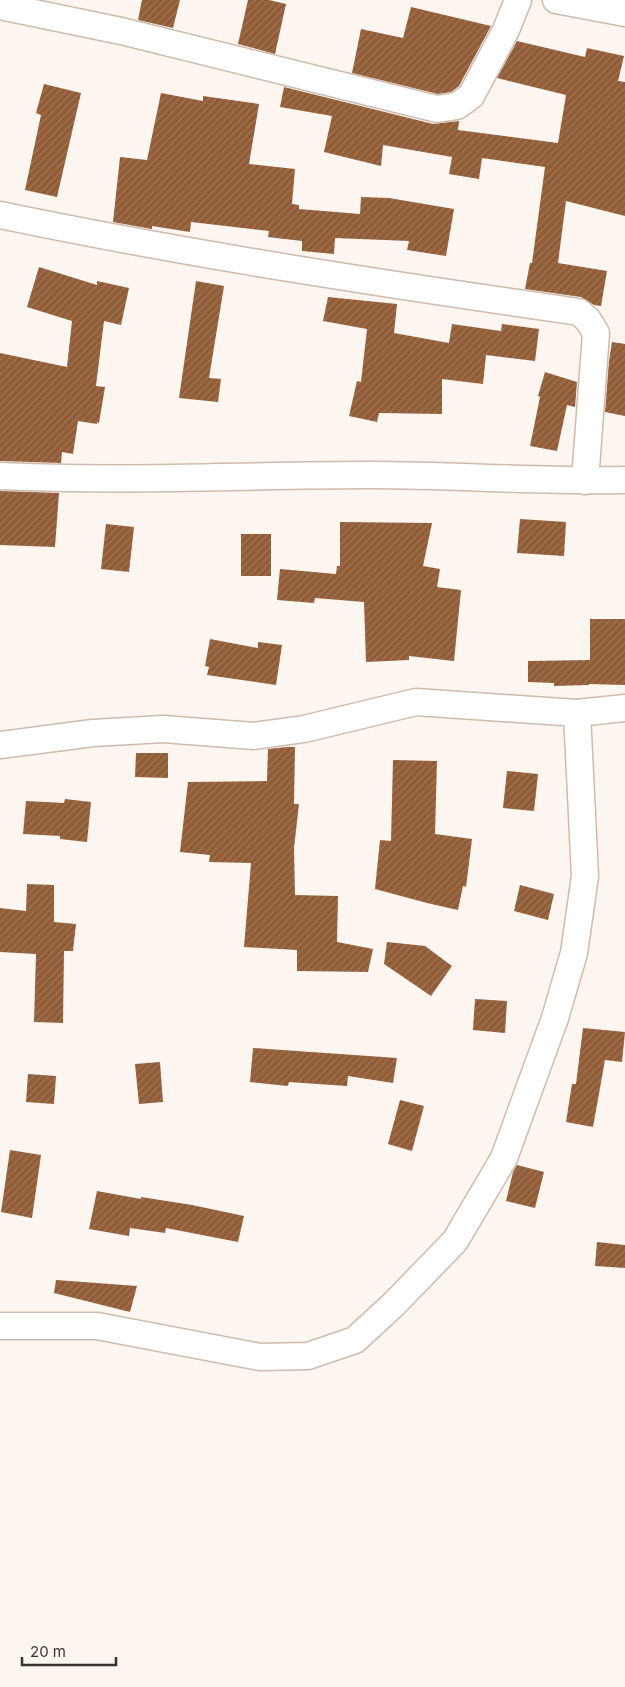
<svg xmlns="http://www.w3.org/2000/svg" width="625" height="1687" viewBox="0 0 625 1687" font-family="Inter,sans-serif">
	<style>
		.building { fill: url(#building-hatch) }
		.lines { fill: none; stroke-linecap: round; stroke-linejoin: round }
		.street-casing { stroke: #cebbae; stroke-width: 29 }
		.street { stroke: #fff; stroke-width: 26 }
	</style>
	<defs>
		<pattern id="building-hatch" width="6" height="6" patternUnits="userSpaceOnUse" patternTransform="scale(1.25)"><rect width="6" height="6" fill="#925d36"/><path d="M-1 1l2-2M0 6l6-6M5 7l2-2" fill="none" stroke="#9e7658"/></pattern>
	</defs>
	<rect width="100%" height="100%" fill="#fdf5ef"/>
	<g class="building">
		<polygon points="142,0 180,0 173,28 138,20"/>
		<polygon points="248,0 269,0 286,4 275,54 238,44"/>
		<polygon points="411,7 491,26 459,86 451,92 438,94 352,73 361,29 403,38"/>
		<polygon points="517,41 585,57 587,48 624,56 618,81 625,82 625,216 566,201 558,263 607,271 601,306 594,305 581,297 525,289 530,263 532,263 545,167 482,158 479,179 449,174 452,157 383,145 381,166 324,152 332,116 280,107 284,87 433,124 459,121 458,130 558,143 566,95 497,78"/>
		<polygon points="44,84 81,93 57,197 25,190 41,115 36,113"/>
		<polygon points="161,93 203,101 203,96 259,104 249,164 295,169 292,204 299,205 299,209 360,214 361,197 389,198 454,209 446,256 407,250 409,241 335,238 334,254 302,251 302,241 268,237 269,231 191,222 190,232 152,226 152,229 113,222 120,157 147,160"/>
		<polygon points="39,267 97,285 97,281 129,288 121,325 104,321 96,386 105,387 99,423 97,422 97,424 78,421 73,454 62,452 61,463 0,461 0,353 67,367 72,321 27,307"/>
		<polygon points="196,281 224,286 209,378 221,379 218,402 179,398"/>
		<polygon points="328,297 397,304 394,333 449,343 452,324 501,331 502,324 539,329 535,361 486,355 483,384 442,379 442,414 379,413 377,422 349,416 357,381 361,382 367,329 323,321"/>
		<polygon points="612,342 625,344 625,416 605,412 609,361"/>
		<polygon points="545,372 577,382 575,407 567,405 557,451 530,446 540,397 538,396"/>
		<polygon points="0,491 59,493 55,547 0,545"/>
		<polygon points="520,519 566,522 564,556 517,553"/>
		<polygon points="340,522 432,523 423,566 440,569 437,587 461,590 454,661 409,656 409,660 366,662 364,602 315,598 314,603 277,600 280,569 336,574 337,566 340,566"/>
		<polygon points="106,524 134,527 129,572 101,569"/>
		<rect x="241" y="534" width="30" height="42"/>
		<polygon points="590,619 625,619 625,685 589,684 589,685 554,686 554,683 528,682 528,661 590,660"/>
		<polygon points="210,639 258,648 258,642 282,645 276,685 207,675 209,667 205,666"/>
		<polygon points="287,747 295,747 294,804 299,804 294,848 295,895 338,896 337,942 373,949 368,972 297,971 297,950 244,947 251,863 209,862 210,855 180,852 188,782 267,781 268,749"/>
		<polygon points="136,753 168,753 168,778 135,777"/>
		<polygon points="393,760 437,761 435,834 472,839 466,887 463,886 458,910 427,903 375,889 380,840 391,841"/>
		<polygon points="507,771 538,774 534,811 503,808"/>
		<polygon points="65,799 91,802 87,842 60,839 60,836 23,834 26,801 64,803"/>
		<polygon points="27,884 54,885 54,922 76,924 73,951 64,951 63,1023 34,1022 36,954 0,952 0,908 26,911"/>
		<polygon points="520,885 554,894 548,920 514,911"/>
		<polygon points="387,942 425,946 452,966 431,996 384,964"/>
		<polygon points="475,999 507,1001 505,1033 473,1030"/>
		<polygon points="583,1028 625,1032 622,1062 605,1060 593,1127 566,1122 572,1084 576,1084"/>
		<polygon points="253,1048 397,1058 393,1083 348,1076 347,1086 289,1082 288,1086 250,1082"/>
		<polygon points="160,1062 163,1102 139,1104 135,1064"/>
		<polygon points="28,1074 56,1076 54,1104 26,1102"/>
		<polygon points="400,1100 424,1106 412,1151 388,1144"/>
		<polygon points="10,1150 41,1155 32,1218 1,1212"/>
		<polygon points="517,1165 544,1172 535,1208 506,1201 513,1172"/>
		<polygon points="97,1191 141,1199 141,1197 192,1205 244,1216 238,1242 166,1228 165,1233 130,1228 129,1236 89,1229"/>
		<polygon points="597,1242 625,1245 625,1268 595,1266"/>
		<polygon points="56,1280 137,1286 130,1312 54,1293"/>
	</g>
	<g class="lines">
		<g class="street-casing">
			<g id="street">
				<polyline points="556,0 625,13"/>
				<polyline points="0,6 121,31 437,109 457,106 471,96 506,30 518,0"/>
				<path d="M0,215C192,255 385,284 579,312L588,320L596,333L585,481"/>
				<path d="M0,476C124,482 247,475 371,475C456,475 540,482 625,480"/>
				<polyline points="0,745 93,733 163,729 254,736 304,729 416,702 577,713 625,708"/>
				<polyline points="0,1326 97,1326 260,1357 308,1356 355,1340 394,1304 455,1241 504,1158 555,1018 574,953 585,876 577,713"/>
			</g>
		</g>
		<use href="#street" class="street"/>
	</g>
	<path d="M22 1657v8h94v-8" fill="none" stroke="#39322d" stroke-width="2.5"/>
	<text x="30" y="1657" font-size="15" fill="#39322d" stroke="#fdf5ef" stroke-width="4" paint-order="stroke">20 m</text>
</svg>
